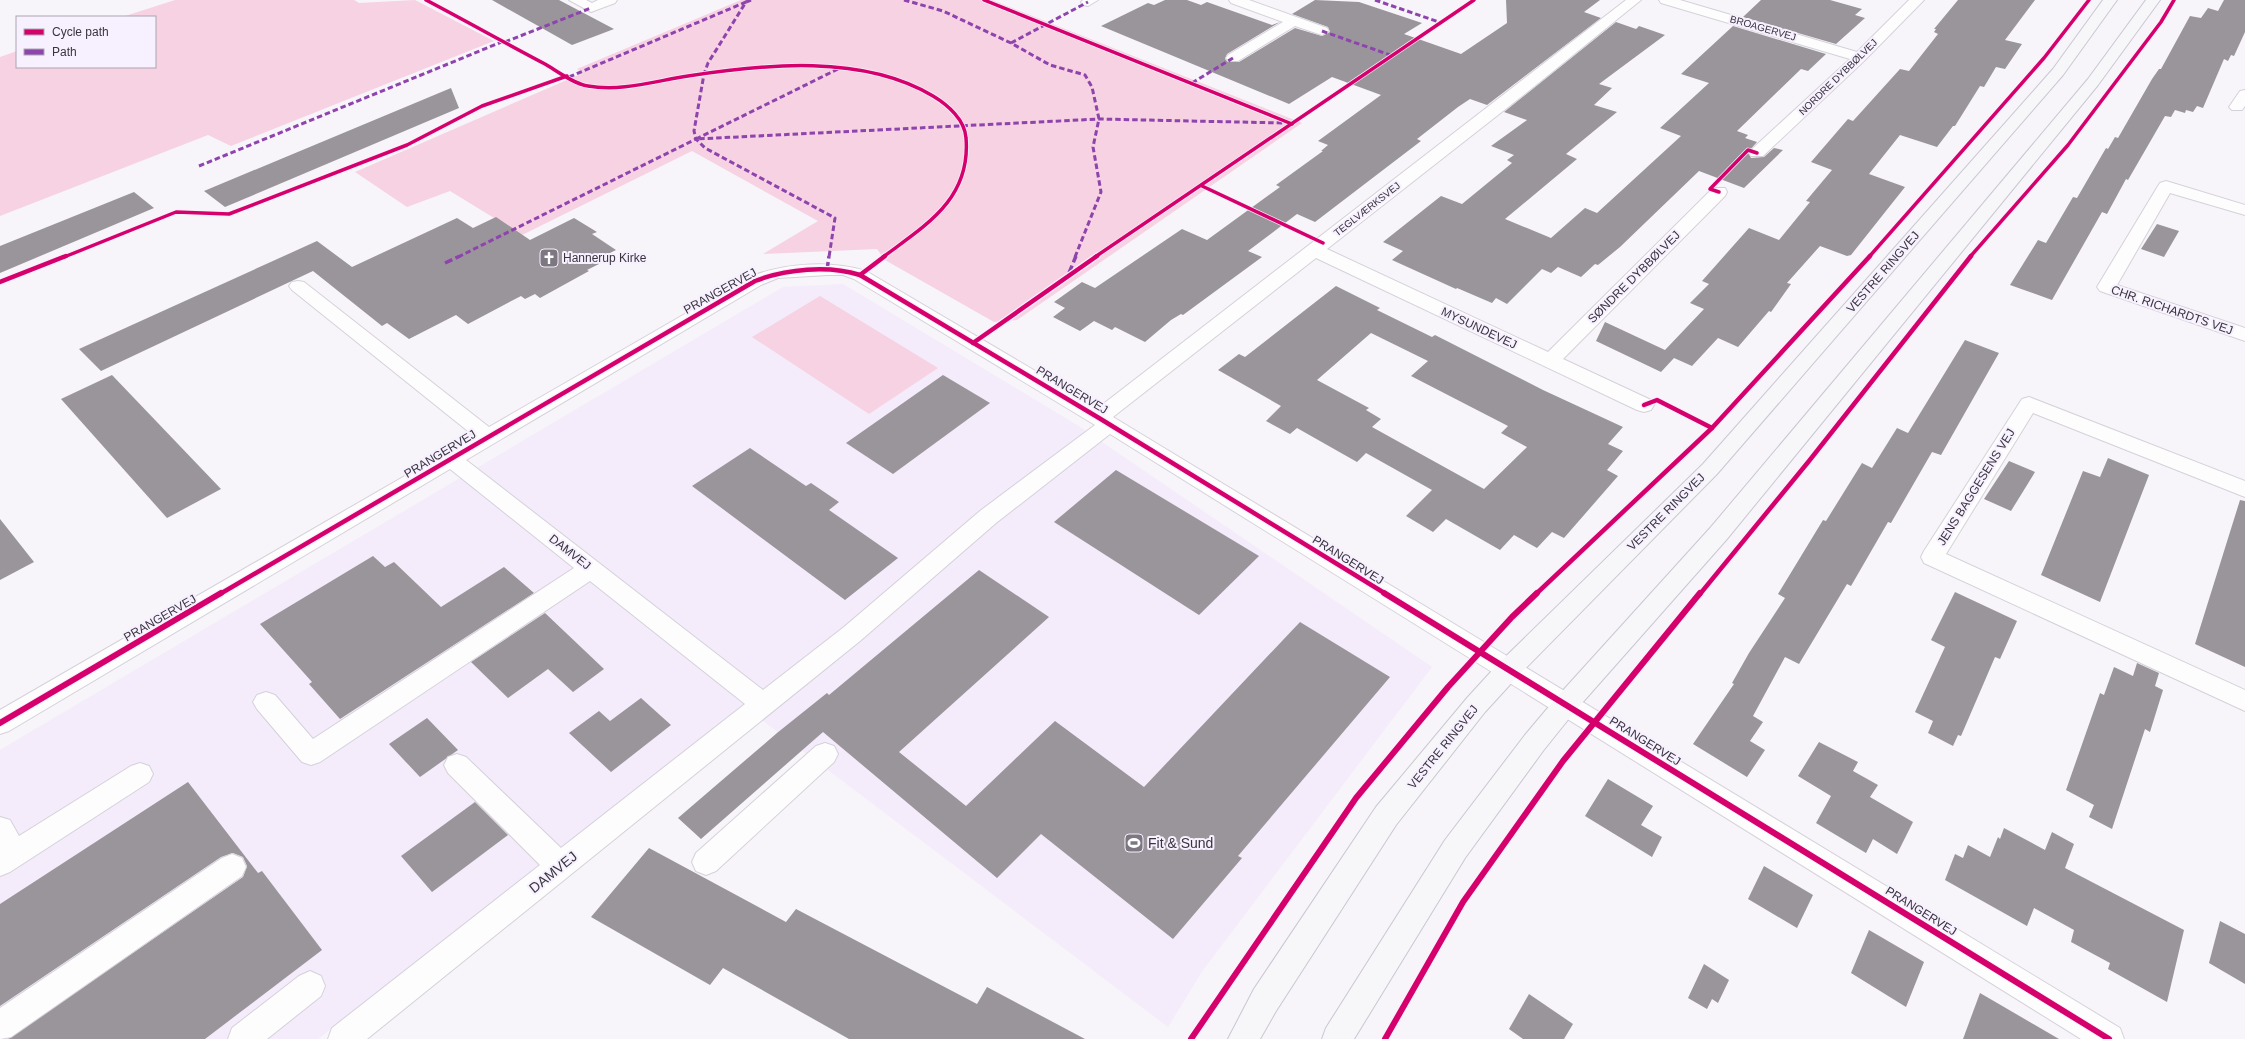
<svg xmlns="http://www.w3.org/2000/svg" width="2245" height="1039" viewBox="0 0 2245 1039" font-family="Helvetica,sans-serif">
	<style>
		.built { fill: #f4ebfb }
		.green { fill: #f6d2e3 }
		.building { fill: #9a959b; fill-rule: evenodd }
		.lines { fill: none; stroke-linecap: round; stroke-linejoin: round }
		.minor-casing { stroke: #d5d1d9; stroke-width: 2 }
		.major-casing { stroke: #c9c7d0; stroke-width: 2 }
		.minor { fill: #fefdfe; fill-rule: evenodd }
		.major { fill: #f7f7fa; fill-rule: evenodd }
		.quiet-far1 { stroke: #8e44ad; stroke-width: 3; stroke-dasharray: 5.5 3; stroke-linecap: butt }
		.quiet { stroke: #8e44ad; stroke-width: 3.5; stroke-dasharray: 8 3.5; stroke-linecap: butt }
		.cycleway-far2-casing { stroke: #f7f0fe; stroke-width: 5 }
		.cycleway-far1-casing { stroke: #f7f0fe; stroke-width: 7 }
		.cycleway-casing { stroke: #f7f0fe; stroke-width: 8 }
		.cycleway-far2 { stroke: #d6006c; stroke-width: 3.5 }
		.cycleway-far1 { stroke: #d6006c; stroke-width: 4.5 }
		.cycleway { stroke: #d6006c; stroke-width: 6 }
		.labels { text-anchor: middle; dominant-baseline: central; stroke-width: 4; stroke-linejoin: round; paint-order: stroke }
		.far-street-label { font-size: 10px; fill: #39343e; stroke: #f7f0fe }
		.poi-label { font-size: 12px; fill: #39343e; stroke: #f7f0fe; text-anchor: start }
		.street-label { font-size: 12px; fill: #39343e; stroke: #f7f0fe }
		.near-poi-label { font-size: 14px; fill: #39343e; stroke: #f7f0fe; text-anchor: start }
		.near-street-label { font-size: 14px; fill: #39343e; stroke: #f7f0fe }
	</style>
	<rect width="100%" height="100%" fill="#f7f4fa"/>
	<polygon class="built" points="843,284 1077,425 1432,667 1203,970 1168,1027 746,708 318,1039 0,1039 0,750 783,287"/>
	<g class="green">
		<polygon points="175,0 354,0 359,3 415,0 494,41 231,146 208,135 0,216 0,57 17,51 17,67 155,67 155,17 122,17"/>
		<polygon points="741,0 992,0 1302,123 1017,320 994,322 885,260 877,249 763,254 818,221 692,151 522,235 450,191 407,207 355,172 583,73 577,69"/>
		<polygon points="820,296 938,368 869,414 752,337"/>
	</g>
	<g class="building">
		<polygon points="492,0 559,0 614,29 572,45"/>
		<polygon points="1165,0 1187,0 1201,5 1207,2 1272,25 1280,22 1227,54 1225,59 1228,62 1239,62 1295,28 1322,36 1330,32 1328,27 1292,14 1315,0 1359,2 1422,23 1404,34 1461,54 1507,23 1506,0 1600,0 1584,12 1601,18 1487,105 1470,99 1458,107 1417,139 1421,141 1315,222 1297,214 1248,251 1262,257 1183,315 1181,314 1171,320 1145,342 1115,327 1112,330 1094,321 1080,331 1053,317 1065,308 1054,302 1082,282 1095,288 1182,229 1207,240 1280,187 1276,185 1323,151 1321,151 1328,145 1318,141 1381,95 1332,77 1289,104 1101,26 1148,3 1154,5"/>
		<polygon points="1761,0 1830,0 1862,9 1855,15 1865,18 1836,44 1743,17"/>
		<polygon points="1958,0 2035,0 2005,40 2022,44 2005,69 1996,67 1984,87 1980,86 1955,126 1953,126 1937,147 1900,135 1869,174 1905,187 1851,255 1847,256 1820,246 1787,283 1791,284 1771,312 1769,311 1738,347 1718,338 1692,366 1674,358 1661,372 1596,341 1605,322 1665,350 1704,309 1690,303 1709,284 1702,281 1749,228 1779,240 1810,202 1806,201 1832,170 1811,162 1848,119 1853,121 1900,69 1909,71 1938,34 1934,32 1936,29 1934,29"/>
		<polygon points="2224,0 2245,0 2245,32 2234,56 2231,55 2228,61 2224,59 2203,108 2197,106 2193,112 2186,110 2185,113 2175,110 2171,117 2165,116 2128,180 2126,179 2107,214 2102,212 2052,300 2010,285 2038,240 2046,243 2073,197 2077,198 2106,148 2108,149 2115,137 2118,138 2152,79 2159,69 2161,69 2190,16 2201,18 2208,8 2218,11"/>
		<polygon points="1616,22 1636,29 1639,26 1665,35 1599,84 1612,88 1594,105 1617,112 1566,154 1577,159 1505,219 1551,238 1585,208 1597,213 1681,136 1660,128 1709,83 1681,74 1733,26 1826,54 1808,71 1801,69 1737,131 1748,135 1745,138 1757,142 1748,152 1751,158 1764,157 1774,148 1783,150 1744,188 1699,171 1620,247 1598,265 1595,264 1581,277 1558,267 1551,273 1542,269 1507,304 1496,298 1492,303 1457,288 1456,289 1392,260 1403,251 1383,242 1441,196 1462,204 1512,163 1507,160 1514,155 1491,146 1527,120 1504,112"/>
		<polygon points="451,88 459,108 225,207 204,191"/>
		<polygon points="134,192 154,208 0,273 0,246"/>
		<polygon points="496,217 530,240 574,218 597,232 592,234 616,250 602,257 607,260 587,270 589,271 540,298 535,294 525,299 521,296 468,324 456,315 409,339 387,323 382,326 313,271 101,371 79,349 317,241 352,267 457,218 473,228"/>
		<polygon points="2157,224 2179,231 2164,257 2141,249"/>
		<path d="M1336,286L1380,308L1377,310L1432,337L1435,335L1543,390L1623,427L1608,444L1623,451L1607,470L1618,476L1564,538L1552,532L1537,548L1514,535L1500,550L1446,519L1433,532L1406,516L1432,490L1366,453L1357,462L1297,428L1290,434L1266,421L1281,406L1218,370L1239,354L1245,357ZM1371,333L1428,361L1411,376L1508,426L1501,433L1527,447L1484,489L1372,427L1381,419L1366,410L1369,408L1317,380Z"/>
		<polygon points="1965,340 1999,353 1941,455 1932,452 1891,523 1888,522 1851,586 1847,584 1799,664 1785,657 1753,716 1763,722 1750,741 1765,750 1747,777 1693,744 1734,684 1732,683 1749,653 1785,598 1778,594 1823,520 1826,521 1862,463 1872,468 1897,428 1908,433"/>
		<polygon points="112,375 221,489 167,518 61,399"/>
		<polygon points="943,375 990,403 893,474 846,443"/>
		<polygon points="750,448 806,486 811,483 839,502 829,510 898,558 845,600 692,486"/>
		<polygon points="2108,458 2149,475 2100,602 2041,575 2083,471 2100,477"/>
		<polygon points="2009,461 2035,472 2011,511 1984,499"/>
		<polygon points="1116,470 1259,556 1199,615 1054,522"/>
		<polygon points="2240,500 2245,501 2245,667 2195,644"/>
		<polygon points="0,519 34,562 0,580"/>
		<polygon points="373,556 385,567 394,562 441,607 504,567 534,593 340,719 309,684 312,682 260,624"/>
		<polygon points="979,570 1049,617 899,752 966,806 1055,721 1144,787 1300,622 1390,677 1238,856 1242,858 1173,939 1041,834 997,878 823,732 701,839 678,818 777,733 827,693 829,695"/>
		<polygon points="1955,592 2017,621 2000,659 1995,657 1961,736 1958,735 1953,746 1928,733 1933,721 1915,712 1945,647 1931,640"/>
		<polygon points="545,613 604,669 573,692 548,669 508,698 471,662"/>
		<polygon points="2137,663 2159,673 2155,686 2163,690 2150,732 2145,729 2112,829 2089,817 2094,805 2066,790 2100,693 2104,695 2114,667 2133,676"/>
		<polygon points="641,698 671,725 611,772 569,733 599,711 610,721"/>
		<polygon points="427,718 458,750 420,777 389,744"/>
		<polygon points="1819,742 1858,762 1853,771 1878,785 1870,797 1913,822 1897,854 1873,839 1866,853 1816,823 1831,796 1798,776"/>
		<polygon points="1608,779 1653,806 1641,825 1662,837 1652,857 1585,816"/>
		<polygon points="188,782 258,873 262,871 322,950 205,1039 8,1039 243,877 247,866 243,857 233,853 221,857 0,1006 0,904"/>
		<polygon points="475,802 508,835 432,892 401,856"/>
		<polygon points="2004,828 2045,850 2052,832 2074,844 2065,868 2184,930 2167,1002 2108,969 2110,963 2071,942 2074,930 2034,908 2027,926 1945,880 1955,854 1963,858 1968,845 1990,857 1998,837 2000,839"/>
		<polygon points="649,848 786,922 796,909 977,1004 987,987 1085,1039 849,1039 723,968 710,985 591,917"/>
		<polygon points="1764,866 1813,895 1797,928 1748,899"/>
		<polygon points="2220,921 2245,934 2245,984 2209,963"/>
		<polygon points="1869,930 1924,962 1906,1007 1851,973"/>
		<polygon points="1704,964 1729,980 1718,1003 1712,999 1707,1009 1688,998"/>
		<polygon points="1980,993 2059,1039 1963,1039"/>
		<polygon points="1529,994 1573,1024 1564,1039 1523,1039 1509,1029"/>
	</g>
	<g class="lines">
		<g class="minor-casing">
			<g id="minor">
				<polygon points="569,0 586,0 592,3 598,0 617,0 615,3 591,12"/>
				<polygon points="1083,0 1098,0 1088,6 1083,5 1081,2"/>
				<polygon points="1229,0 1249,0 1327,28 1329,31 1322,35 1295,26 1238,61 1228,61 1226,58 1228,55 1283,22 1231,3"/>
				<path d="M1626,0H1641L1531,89L1327,249L1548,352L1713,188H1725L1727,192L1725,196L1563,359L1651,400L1654,405L1651,410L1644,412L1637,410L1316,258L1113,417L2120,1028L2124,1039H2081L1110,434L996,523L860,641L367,1039H328L332,1028L540,865L448,773L444,765L448,757L457,754L466,757L561,848L745,704L590,581L320,762L311,765L302,762L257,709L253,702L257,695L266,692L275,695L313,739L574,568L450,469L9,731L0,734V710L474,436L292,290L289,286L292,282L298,281L304,282L489,427L749,277C785,263 829,260 866,271L1098,408ZM827,275H843L854,279L1095,425L980,511L844,627L763,690L466,460L761,285L778,278Z"/>
				<polygon points="1659,0 1680,0 1857,52 1909,0 1924,0 1865,60 1763,156 1751,156 1749,153 1751,150 1850,59 1661,3"/>
				<polygon points="2245,90 2245,106 2242,110 2232,110 2229,107 2240,91"/>
				<polygon points="2166,181 2245,205 2245,215 2170,193 2117,285 2245,328 2245,341 2100,291 2097,287 2158,186 2160,183"/>
				<polygon points="2029,397 2245,481 2245,497 2033,413 1946,554 2245,690 2245,711 1924,563 1921,557 1924,551 2022,399"/>
				<polygon points="825,743 834,746 838,754 834,762 716,871 706,875 696,871 692,862 696,853 816,746"/>
				<polygon points="140,763 149,766 153,774 149,782 10,872 0,876 0,817 10,820 19,836 131,766"/>
				<polygon points="232,854 242,858 246,867 242,876 11,1037 0,1039 0,1008 222,858"/>
				<polygon points="310,971 321,976 325,986 321,996 267,1039 228,1039 232,1028 299,976"/>
			</g>
		</g>
		<g class="major-casing">
			<g id="major">
				<polygon points="2103,0 2117,0 2063,75 1717,474 1517,677 1485,712 1396,825 1276,1011 1260,1039 1228,1039 1254,989 1376,807 1467,698 1499,663 1703,464 2053,69"/>
				<polygon points="2146,0 2160,0 2098,85 1727,539 1575,711 1543,751 1465,858 1354,1039 1322,1039 1326,1028 1445,840 1525,735 1557,697 1711,527 2088,79"/>
			</g>
		</g>
		<use href="#minor" class="minor"/>
		<use href="#major" class="major"/>
		<g class="quiet-far1">
			<polyline points="751,0 746,2 708,63 704,74 694,131 696,139 705,148 835,218 829,257"/>
			<polyline points="904,0 943,11 1011,43 1050,65 1085,75 1092,87 1099,119 1093,147 1101,192 1075,257"/>
			<polyline points="1375,0 1442,23"/>
			<polyline points="1322,31 1393,56"/>
			<polyline points="505,42 591,8"/>
			<polyline points="1011,43 1088,2"/>
			<polyline points="838,69 696,139 1099,119 1283,123"/>
			<polyline points="569,77 746,2"/>
			<polyline points="1192,83 1233,58"/>
			<polyline points="199,166 504,41"/>
			<polyline points="458,257 696,139"/>
		</g>
		<g class="quiet">
			<polyline points="445,263 460,256"/>
			<polyline points="827,270 829,256"/>
			<polyline points="1069,273 1076,256"/>
		</g>
		<g class="cycleway-far2-casing">
			<g id="cycleway-far2">
				<path d="M426,0C466,21 505,43 545,64C557,71 574,84 588,86C621,92 655,81 688,76C764,64 863,54 933,96C948,105 965,120 966,138C971,199 926,225 883,257"/>
				<polyline points="984,0 1292,124"/>
				<polyline points="1202,186 1323,243"/>
				<polyline points="1719,192 1710,189 1748,150 1757,153"/>
				<polyline points="64,257 176,212 229,214 407,145 482,106 567,76"/>
				<polyline points="1095,257 1474,0"/>
				<polyline points="1869,257 2044,58 2089,0"/>
				<polyline points="1970,257 2068,145 2161,22 2174,0"/>
			</g>
		</g>
		<g class="cycleway-far1-casing">
			<g id="cycleway-far1">
				<polyline points="860,275 885,256"/>
				<polyline points="0,282 66,256"/>
				<polyline points="973,343 1097,256"/>
				<polyline points="1644,405 1657,400 1712,428"/>
				<path d="M220,594L755,281C786,269 828,265 860,275L1099,418L1386,594"/>
				<polyline points="1536,594 1712,428 1870,256"/>
				<polyline points="1700,594 1809,461 1971,256"/>
			</g>
		</g>
		<g class="cycleway-casing">
			<g id="cycleway">
				<polyline points="1384,593 2109,1039"/>
				<polyline points="0,723 221,593"/>
				<polyline points="1191,1039 1356,798 1448,687 1512,617 1537,593"/>
				<polyline points="1385,1039 1463,902 1563,761 1700,593"/>
			</g>
		</g>
		<use href="#cycleway-far2" class="cycleway-far2"/>
		<use href="#cycleway-far1" class="cycleway-far1"/>
		<use href="#cycleway" class="cycleway"/>
	</g>
	<defs>
		<g id="church-square" transform="scale(1)"><rect x="-9" y="-9" width="18" height="18" rx="4" fill="#7c7780" stroke="#f7f0fe"/><path d="M-1.2-6h2.4v3.5h3.3v2.4h-3.3V6h-2.4V-.1h-3.3v-2.4h3.3Z" fill="#fff"/></g>
		<g id="stadium-square" transform="scale(1)"><rect x="-9" y="-9" width="18" height="18" rx="4" fill="#7c7780" stroke="#f7f0fe"/><path d="M0-5a6.5 5 0 1 0 0 10a6.5 5 0 1 0 0-10ZM-3.5-1.8h7v3.6h-7Z" fill="#fff"/></g>
	</defs>
	<g fill-rule="evenodd">
		<use href="#church-square" x="549" y="258"/>
		<use href="#stadium-square" x="1134" y="843"/>
	</g>
	<g class="labels">
		<g class="far-street-label">
			<text transform="translate(1763 28) rotate(16)">BROAGERVEJ</text>
			<text transform="translate(1838 77) rotate(-44)">NORDRE DYBBØLVEJ</text>
			<text transform="translate(1367 209) rotate(-38)">TEGLVÆRKSVEJ</text>
		</g>
		<g class="poi-label">
			<text x="563" y="258">Hannerup Kirke</text>
		</g>
		<g class="street-label">
			<text transform="translate(1883 272) rotate(-49)">VESTRE RINGVEJ</text>
			<text transform="translate(1634 277) rotate(-45)">SØNDRE DYBBØLVEJ</text>
			<text transform="translate(720 291) rotate(-29)">PRANGERVEJ</text>
			<text transform="translate(2172 310) rotate(19)">CHR. RICHARDTS VEJ</text>
			<text transform="translate(1479 328) rotate(25)">MYSUNDEVEJ</text>
			<text transform="translate(1072 390) rotate(31)">PRANGERVEJ</text>
			<text transform="translate(440 454) rotate(-31)">PRANGERVEJ</text>
			<text transform="translate(1976 487) rotate(-58)">JENS BAGGESENS VEJ</text>
			<text transform="translate(1666 512) rotate(-45)">VESTRE RINGVEJ</text>
			<text transform="translate(570 552) rotate(38)">DAMVEJ</text>
			<text transform="translate(1348 560) rotate(32)">PRANGERVEJ</text>
			<text transform="translate(160 618) rotate(-30)">PRANGERVEJ</text>
			<text transform="translate(1645 741) rotate(32)">PRANGERVEJ</text>
			<text transform="translate(1443 747) rotate(-51)">VESTRE RINGVEJ</text>
			<text transform="translate(1921 911) rotate(32)">PRANGERVEJ</text>
		</g>
		<g class="near-poi-label">
			<text x="1148" y="843">Fit &amp; Sund</text>
		</g>
		<g class="near-street-label">
			<text transform="translate(553 872) rotate(-39)">DAMVEJ</text>
		</g>
	</g>
	<rect x="16" y="16" width="140" height="52" fill="#f7f0fe" stroke="#aba5b1"/>
	<rect x="24" y="29" width="20" height="6" fill="#d6006c" stroke="#aba5b1"/>
	<text x="52" y="36" font-size="12" fill="#39343e">Cycle path</text>
	<rect x="24" y="49" width="20" height="6" fill="#8e44ad" stroke="#aba5b1"/>
	<text x="52" y="56" font-size="12" fill="#39343e">Path</text>
</svg>
